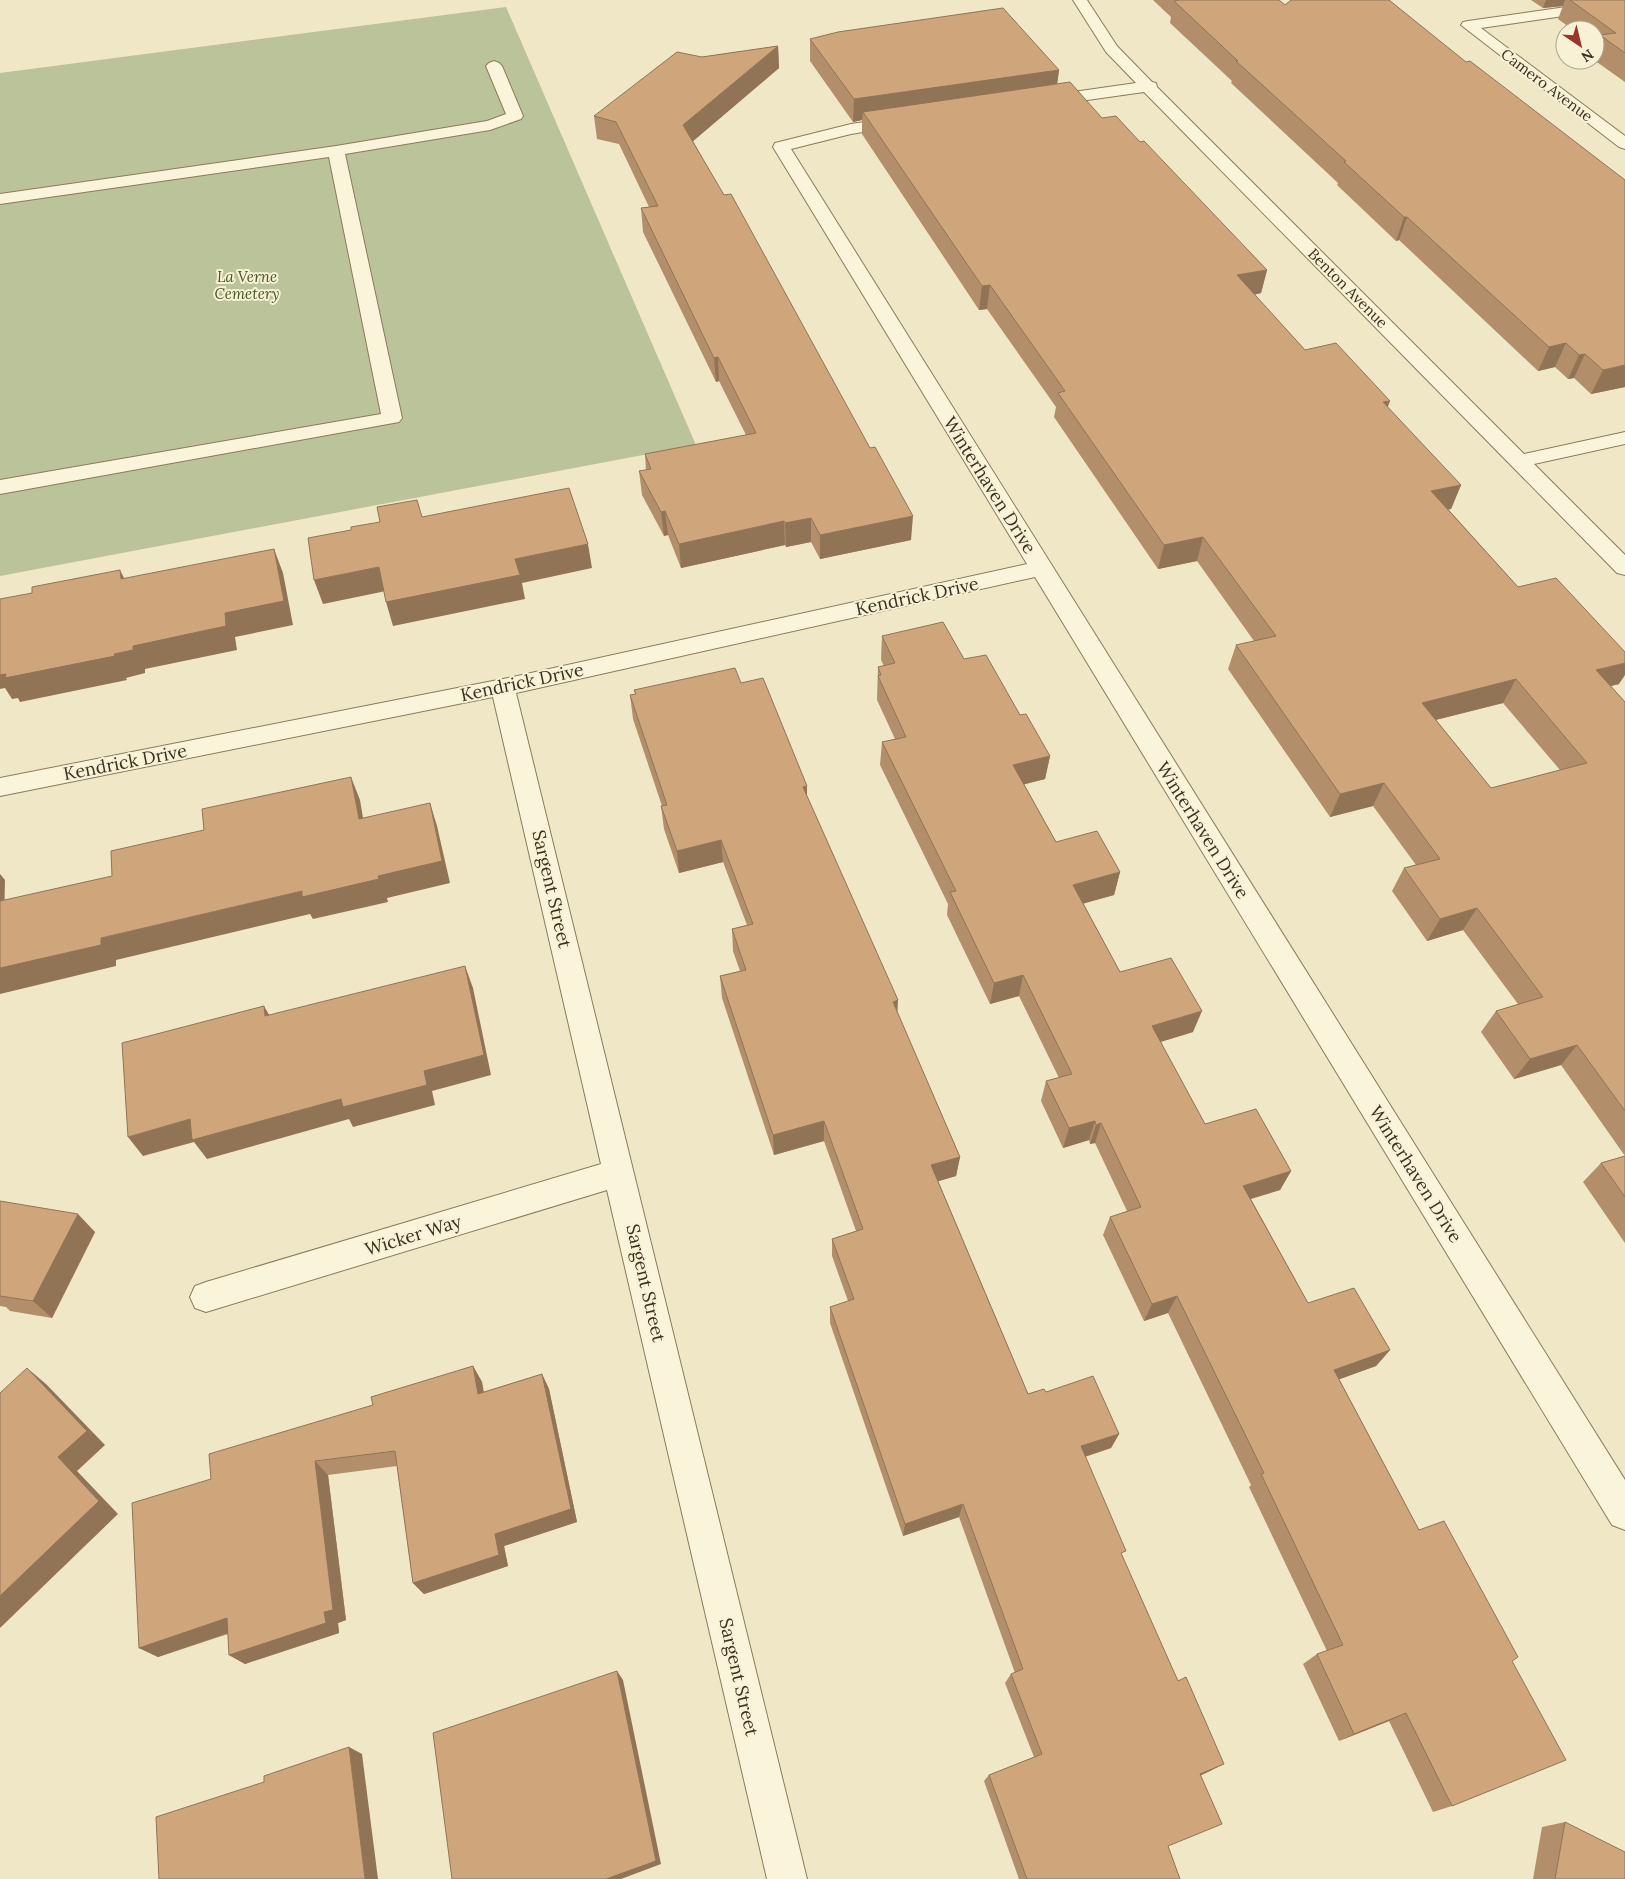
<svg xmlns="http://www.w3.org/2000/svg" width="1625" height="1879" viewBox="0 0 1625 1879" font-family="Lora,serif">
	<style>
		.cemetery { fill: #bac399 }
		.lines { fill: none; stroke-linecap: round; stroke-linejoin: round }
		.minor-casing { stroke: #8c7a5b; stroke-width: 2 }
		.minor { fill: #faf4da; fill-rule: evenodd }
		.wall { fill: #b28f6a; fill-rule: evenodd }
		.shaded-wall { fill: #917456 }
		.building { fill: #cfa67b; stroke: #917456; fill-rule: evenodd }
		.labels { text-anchor: middle; dominant-baseline: central; stroke-width: 4; stroke-linejoin: round; paint-order: stroke }
		.far-street-label { font-size: 15px; fill: #3c301f; stroke: #f7f1d6 }
		.far-park-label { font-size: 15px; font-style: italic; fill: #475925; stroke: #f7f1d6 }
		.street-label { font-size: 18px; fill: #3c301f; stroke: #f7f1d6 }
	</style>
	<rect width="100%" height="100%" fill="#f0e7c6"/>
	<polygon class="cemetery" points="506,7 696,445 0,576 0,73"/>
	<g class="lines">
		<g class="minor-casing">
			<g id="minor">
				<polygon points="1073,0 1087,0 1117,46 1152,82 1156,83 1157,87 1524,454 1625,432 1625,444 1534,464 1625,555 1625,575 1617,573 1144,92 1045,106 1039,104 1037,101 1039,98 1045,96 1136,83 1106,52"/>
				<polygon points="1615,0 1625,0 1625,7 1481,28 1625,136 1625,149 1619,147 1461,25 1463,22 1468,21"/>
				<polygon points="494,61 499,63 502,66 523,116 521,119 490,130 345,154 402,418 399,422 0,494 0,480 381,414 329,157 0,204 0,194 336,146 487,121 506,114 486,66 489,63"/>
				<polygon points="899,117 905,119 907,122 905,125 851,134 791,149 1625,1480 1625,1530 1612,1525 1035,577 516,693 807,1879 767,1879 607,1190 206,1312 195,1308 190,1297 195,1286 206,1282 601,1164 493,697 0,796 0,778 503,679 1027,564 773,147 775,143 851,124"/>
			</g>
		</g>
		<use href="#minor" class="minor"/>
	</g>
	<g class="wall">
		<polygon points="1153,0 1279,0 1625,387 1591,394 1574,378 1568,379 1555,367 1538,371 1399,240 1396,241 1337,185 1338,183 1231,83 1232,81 1170,23 1171,17"/>
		<polygon points="1531,0 1625,0 1625,82 1594,60 1595,30 1573,30 1558,19 1563,6 1543,8"/>
		<path d="M810,39L1059,70L1057,84L1102,118L1140,142L1267,270L1261,293L1254,295L1305,350L1387,407L1461,485L1451,509H1448L1518,587L1619,684L1611,686L1625,702V1243L1583,1182L1601,1163L1625,1156L1561,1065L1514,1079L1481,1032L1496,1011L1518,1004L1463,930L1427,941L1392,891L1404,868L1416,865L1373,806L1330,817L1228,669L1236,645L1254,641L1197,561L1158,569L1054,417L1056,407L987,309L979,310L862,134V120L853,122L810,61ZM1503,703L1560,770L1491,788L1436,720Z"/>
		<polygon points="778,46 779,68 693,141 911,540 820,559 811,542 786,547 785,545 681,568 668,535 664,536 642,495 639,471 646,470 645,454 746,435 719,381 716,382 643,232 641,208 649,207 619,144 597,139 594,116 702,57"/>
		<polygon points="882,636 964,659 1020,715 1050,756 1045,779 1024,784 1056,842 1120,872 1114,895 1083,903 1120,972 1193,1032 1160,1042 1205,1124 1291,1171 1280,1190 1251,1199 1308,1303 1390,1350 1376,1366 1339,1379 1419,1530 1512,1661 1452,1806 1433,1812 1389,1721 1339,1741 1303,1664 1317,1654 1327,1651 1249,1487 1251,1485 1168,1313 1144,1321 1103,1235 1110,1217 1127,1211 1095,1143 1090,1144 1089,1140 1063,1148 1041,1101 1046,1081 1059,1078 1019,996 990,1004 947,915 948,904 880,765 882,742 895,739 877,700 878,667 884,666 881,660"/>
		<polygon points="741,683 807,796 897,1012 960,1157 956,1176 938,1181 1028,1394 1046,1392 1119,1434 1111,1448 1085,1457 1122,1556 1212,1770 1201,1775 1168,1846 1180,1879 1019,1879 984,1781 989,1775 1034,1757 1005,1683 1011,1674 1015,1673 959,1517 903,1536 830,1323 830,1307 848,1301 832,1256 832,1239 856,1231 824,1141 774,1155 722,998 720,976 740,971 733,951 732,929 747,925 723,862 679,873 664,829 661,806 662,806 633,719 630,695 635,694 634,690"/>
		<polygon points="0,1201 95,1232 52,1318 10,1311 6,1307 0,1306"/>
		<polygon points="473,1366 482,1382 483,1392 542,1374 549,1389 577,1522 504,1546 508,1566 424,1594 413,1583 397,1466 328,1475 346,1620 338,1623 339,1633 245,1664 229,1655 228,1634 158,1657 139,1648 211,1479 373,1405"/>
		<polygon points="1565,1822 1625,1879 1533,1879 1542,1827"/>
	</g>
	<g class="shaded-wall">
		<polygon points="1546,0 1565,0 1563,6 1543,8"/>
		<polygon points="778,46 779,68 685,148 683,125"/>
		<polygon points="1059,70 1056,93 863,112 862,120 853,122 854,99"/>
		<polygon points="1404,217 1407,217 1399,240 1396,241"/>
		<polygon points="1267,270 1261,293 1231,299 1237,275"/>
		<polygon points="990,285 987,309 979,310 982,286"/>
		<polygon points="1566,343 1555,367 1538,371 1549,347"/>
		<polygon points="1585,354 1574,378 1568,379 1579,355"/>
		<polygon points="718,357 719,381 716,382 714,358"/>
		<polygon points="1625,365 1625,387 1591,394 1603,370"/>
		<polygon points="1390,401 1381,425 1383,402"/>
		<polygon points="1461,485 1451,509 1421,515 1431,491"/>
		<polygon points="665,511 668,535 664,536 661,512"/>
		<polygon points="913,516 911,540 820,559 820,535"/>
		<polygon points="811,518 811,542 786,547 785,523"/>
		<polygon points="784,521 785,545 681,568 679,544"/>
		<polygon points="1203,537 1197,561 1158,569 1164,545"/>
		<polygon points="588,544 592,568 522,583 525,599 393,626 386,602 515,559"/>
		<polygon points="274,549 283,573 293,625 235,637 237,650 145,669 145,673 126,678 127,680 20,702 18,698 12,699 5,688 0,689 0,666 114,654 133,646 225,613"/>
		<polygon points="379,567 386,591 323,604 314,580"/>
		<polygon points="120,570 132,594 121,579"/>
		<polygon points="1625,663 1625,675 1619,684 1582,693 1596,670"/>
		<polygon points="1516,679 1503,703 1411,726 1422,703"/>
		<polygon points="1050,756 1045,779 1010,788 1013,765"/>
		<polygon points="351,777 360,800 367,842 359,819"/>
		<polygon points="1384,783 1373,806 1330,817 1340,794"/>
		<polygon points="807,786 807,809 803,787"/>
		<polygon points="430,803 437,826 450,883 387,898 388,902 313,919 310,914 116,960 116,966 0,994 0,968 101,938 302,891 378,876"/>
		<polygon points="721,840 723,862 679,873 677,851"/>
		<polygon points="1120,872 1114,895 1068,908 1073,885"/>
		<polygon points="0,874 5,880 4,926 0,921"/>
		<polygon points="1477,908 1463,930 1427,941 1440,919"/>
		<polygon points="465,966 473,988 491,1075 432,1091 435,1105 353,1127 349,1119 207,1159 194,1142 143,1156 128,1137 190,1119 341,1099 424,1071"/>
		<polygon points="1023,975 1019,996 990,1004 994,983"/>
		<polygon points="898,1000 897,1021 893,1002"/>
		<polygon points="264,1006 276,1027 265,1016"/>
		<polygon points="1202,1011 1193,1032 1144,1047 1152,1026"/>
		<polygon points="1577,1045 1561,1065 1514,1079 1530,1059"/>
		<polygon points="824,1121 824,1141 774,1155 773,1135"/>
		<polygon points="1095,1121 1089,1140 1063,1148 1069,1128"/>
		<polygon points="1101,1123 1095,1143 1090,1144 1096,1125"/>
		<polygon points="960,1157 956,1176 929,1184 931,1165"/>
		<polygon points="1291,1171 1280,1190 1233,1204 1243,1186"/>
		<polygon points="78,1214 95,1232 52,1318 33,1301"/>
		<polygon points="1177,1296 1168,1313 1144,1321 1152,1304"/>
		<polygon points="1390,1350 1376,1366 1321,1386 1334,1370"/>
		<polygon points="473,1366 482,1382 487,1409 478,1394"/>
		<polygon points="27,1368 46,1384 105,1445 77,1471 118,1514 0,1628 0,1596 58,1457"/>
		<polygon points="542,1374 549,1389 577,1522 504,1546 508,1566 424,1594 413,1583 495,1534"/>
		<polygon points="1119,1434 1111,1448 1074,1460 1081,1446"/>
		<polygon points="315,1461 328,1475 346,1620 338,1623 339,1633 245,1664 229,1655 324,1612"/>
		<polygon points="963,1504 959,1517 903,1536 905,1524"/>
		<polygon points="227,1618 243,1628 158,1657 139,1648"/>
		<polygon points="617,1671 623,1680 661,1864 621,1879 606,1879"/>
		<polygon points="1406,1713 1389,1721 1339,1741 1354,1734"/>
		<polygon points="349,1747 362,1754 378,1879 365,1879"/>
		<polygon points="1224,1764 1212,1770 1189,1781 1200,1774"/>
	</g>
	<g class="building">
		<polygon points="1179,0 1279,0 1285,5 1291,0 1389,0 1466,62 1470,61 1625,180 1625,365 1603,370 1585,354 1579,355 1566,343 1549,347 1407,217 1404,217 1344,162 1346,161 1236,61 1238,61 1174,1"/>
		<polygon points="1570,0 1625,0 1625,53 1600,35 1616,33"/>
		<polygon points="1003,8 1059,70 854,99 810,39 838,32"/>
		<polygon points="778,46 683,125 724,195 731,194 870,448 875,447 913,516 820,535 811,518 785,523 784,521 679,544 665,511 661,512 639,471 651,469 645,454 756,433 718,357 714,358 641,208 658,206 616,122 594,116 677,52 702,57"/>
		<path d="M1070,82L1102,118L1116,116L1140,142L1144,141L1267,270L1237,275L1305,350L1336,343L1390,401L1383,402L1461,485L1431,491L1518,587L1556,578L1625,652V663L1596,670L1625,702V1111L1577,1045L1530,1059L1496,1011L1543,997L1477,908L1440,919L1404,868L1440,859L1384,783L1340,794L1236,645L1276,636L1203,537L1164,545L1058,393L1065,391L990,285L982,286L863,112ZM1516,679L1587,763L1491,788L1422,703Z"/>
		<polygon points="569,488 588,544 515,559 520,575 386,602 379,567 314,580 308,538 351,530 351,527 380,522 377,507 417,500 422,517"/>
		<polygon points="274,549 284,601 225,613 226,626 133,646 133,650 114,654 115,656 5,678 6,674 0,675 0,599 32,593 32,587 120,570 121,579"/>
		<polygon points="943,622 964,659 986,655 1020,715 1026,714 1050,756 1013,765 1056,842 1097,831 1120,872 1073,885 1120,972 1171,958 1202,1011 1152,1026 1205,1124 1256,1109 1291,1171 1243,1186 1308,1303 1354,1288 1390,1350 1334,1370 1419,1530 1444,1521 1518,1657 1512,1661 1566,1760 1452,1806 1406,1713 1354,1734 1317,1654 1343,1645 1261,1474 1264,1473 1177,1296 1152,1304 1110,1217 1141,1207 1101,1123 1096,1125 1095,1121 1069,1128 1046,1081 1072,1074 1023,975 994,983 950,892 956,891 882,742 906,737 878,676 881,675 878,667 895,663 882,636"/>
		<polygon points="735,668 741,683 763,678 807,786 803,787 898,1000 893,1002 960,1157 931,1165 1028,1394 1044,1389 1046,1392 1093,1376 1119,1434 1081,1446 1126,1551 1121,1553 1178,1681 1186,1677 1224,1764 1200,1774 1222,1824 1168,1846 1180,1879 1027,1879 989,1775 1042,1754 1011,1674 1023,1669 963,1504 905,1524 830,1307 854,1299 832,1239 863,1229 824,1121 773,1135 720,976 746,970 732,929 753,924 721,840 677,851 661,806 667,805 630,695 636,694 634,690"/>
		<polygon points="351,777 359,819 430,803 442,861 378,876 379,879 302,897 302,891 101,938 101,945 0,968 0,901 112,876 111,851 204,830 202,809"/>
		<polygon points="465,966 484,1055 424,1071 427,1085 343,1107 341,1099 192,1140 190,1119 128,1137 122,1043 264,1006 265,1016"/>
		<polygon points="1625,1156 1625,1197 1601,1163"/>
		<polygon points="0,1201 78,1214 33,1301 0,1296"/>
		<polygon points="473,1366 478,1394 542,1374 571,1509 495,1534 499,1555 413,1583 395,1451 315,1461 333,1610 324,1612 326,1623 229,1655 227,1618 139,1648 132,1503 211,1479 209,1454 373,1405 371,1397"/>
		<polygon points="27,1368 87,1431 58,1457 99,1501 0,1596 0,1393"/>
		<polygon points="617,1671 656,1861 606,1879 452,1879 433,1733"/>
		<polygon points="349,1747 365,1879 159,1879 156,1817 264,1782 264,1776"/>
		<polygon points="1565,1822 1625,1852 1625,1879 1555,1879"/>
	</g>
	<g class="labels">
		<g class="far-street-label">
			<text transform="translate(1547 85) rotate(37)">Camero Avenue</text>
			<text transform="translate(1348 288) rotate(45)">Benton Avenue</text>
		</g>
		<g class="far-park-label">
			<text x="247" y="276">La Verne<tspan x="247" dy="17">Cemetery</tspan></text>
		</g>
		<g class="street-label">
			<text transform="translate(990 485) rotate(58)">Winterhaven Drive</text>
			<text transform="translate(917 596) rotate(-12)">Kendrick Drive</text>
			<text transform="translate(522 682) rotate(-12)">Kendrick Drive</text>
			<text transform="translate(125 762) rotate(-11)">Kendrick Drive</text>
			<text transform="translate(1203 830) rotate(58)">Winterhaven Drive</text>
			<text transform="translate(552 889) rotate(77)">Sargent Street</text>
			<text transform="translate(1416 1174) rotate(58)">Winterhaven Drive</text>
			<text transform="translate(413 1235) rotate(-17)">Wicker Way</text>
			<text transform="translate(646 1283) rotate(77)">Sargent Street</text>
			<text transform="translate(739 1677) rotate(77)">Sargent Street</text>
		</g>
	</g>
	<g transform="translate(1580 45) rotate(145)"><circle r="24" fill="#f7f1d6" stroke="#aca48d"/>
	<path d="M0-4L9 19L0 12L-9 19Z" fill="#9d3429"/>
	<text y="-8" font-size="14" font-weight="bold" text-anchor="middle" fill="#3c301f">N</text>
	</g>
</svg>
